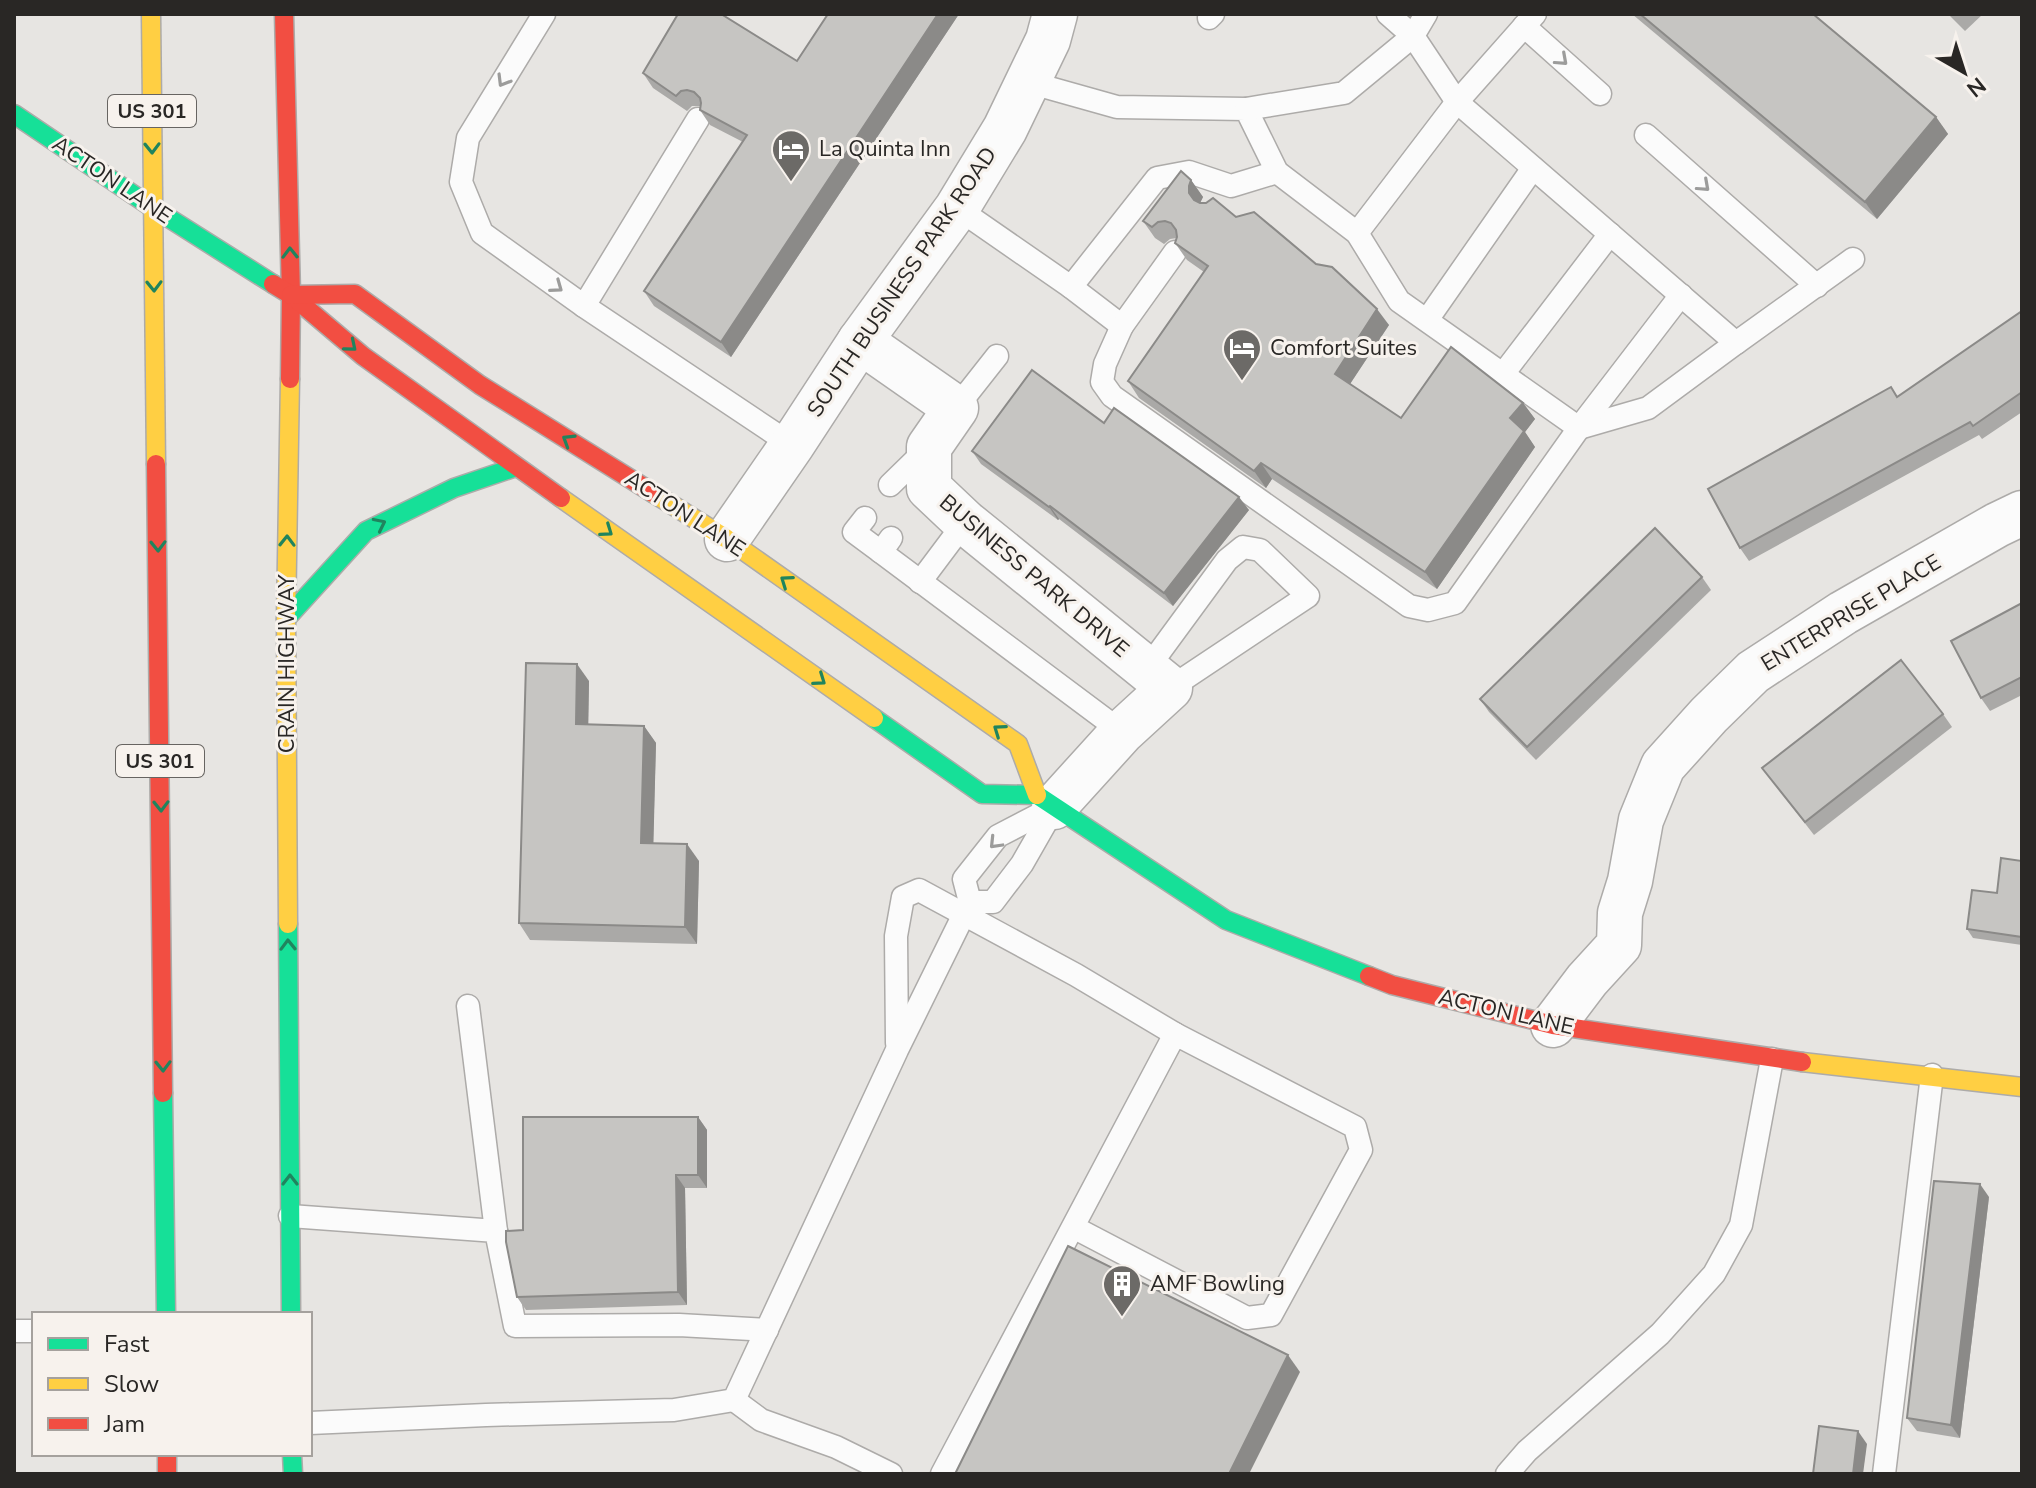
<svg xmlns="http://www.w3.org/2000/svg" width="2036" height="1488" viewBox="0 0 2036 1488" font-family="'Nunito Sans',sans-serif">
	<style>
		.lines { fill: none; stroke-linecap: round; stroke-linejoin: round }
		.lane-casing { stroke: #adaba9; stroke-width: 25 }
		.street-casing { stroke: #adaba9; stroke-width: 47 }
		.fast-casing { stroke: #adaba9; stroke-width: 21 }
		.slow-casing { stroke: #adaba9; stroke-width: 21 }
		.jam-casing { stroke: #adaba9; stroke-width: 21 }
		.lane { stroke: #fbfbfb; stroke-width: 22 }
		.street { stroke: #fbfbfb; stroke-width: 44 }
		.fast { stroke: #16e098; stroke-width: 18 }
		.slow { stroke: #ffcf43; stroke-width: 18 }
		.jam { stroke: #f24e42; stroke-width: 18 }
		.wall { fill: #aaa9a7 }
		.shaded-wall { fill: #8b8a88 }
		.building { fill: #c6c5c2; stroke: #8b8a88; stroke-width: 2 }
		.oneway { stroke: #9c9c9b }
		.oneway2 { stroke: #20845e }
		.labels { text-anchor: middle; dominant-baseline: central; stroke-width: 6; stroke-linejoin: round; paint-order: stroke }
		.shield { fill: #f7f2ed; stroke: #676461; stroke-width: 2 }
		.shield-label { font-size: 20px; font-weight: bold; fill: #292725 }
		.poi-label { font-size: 22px; fill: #292725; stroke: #f7f2ed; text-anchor: start }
		.street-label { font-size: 22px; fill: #292725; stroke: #f7f2ed }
	</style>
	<rect width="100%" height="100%" fill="#e7e5e2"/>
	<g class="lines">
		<g class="lane-casing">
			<g id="lane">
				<polyline points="544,14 468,138 461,182 482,233 584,306 698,119"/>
				<polyline points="1209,18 1213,14"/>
				<polyline points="1524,26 1600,94"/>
				<polyline points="1028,82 1117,107 1246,109 1277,172 1357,233 1399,301 1579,428 1648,408 1736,343 1457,102 1413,36 1388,14"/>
				<polyline points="1246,109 1344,93 1413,36 1426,14"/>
				<polyline points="1646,135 1817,286"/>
				<polyline points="957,208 1071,287 1157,178 1189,172 1231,186 1277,172"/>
				<polyline points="1357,233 1457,102 1535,14"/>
				<polyline points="1071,287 1122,326 1175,252"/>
				<polyline points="584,306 792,445"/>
				<polyline points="1427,320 1533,168"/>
				<polyline points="1122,326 1105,364 1102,382 1112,396 1409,606 1428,610 1455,603 1579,428 1681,295"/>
				<polyline points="1736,343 1853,259"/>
				<polyline points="1503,374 1610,234"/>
				<polyline points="956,408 997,356"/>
				<polyline points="890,485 929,447"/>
				<polyline points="865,518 854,532 881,552"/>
				<polyline points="891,538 881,552 1122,732"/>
				<polyline points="920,582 965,522"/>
				<polyline points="1147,669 1227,560 1243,547 1260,550 1308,596 1170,688"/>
				<polyline points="970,902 993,902 1022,864 1054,808"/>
				<polyline points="468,1006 496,1231"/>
				<polyline points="897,1043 896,936 903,897 919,890 1076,975 1175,1034"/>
				<polyline points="290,1216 496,1231 515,1326 679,1325 767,1330"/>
				<polyline points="14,1331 34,1331"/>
				<polyline points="734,1400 761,1420 836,1447 891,1474"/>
				<polyline points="310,1423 486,1415 674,1410 734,1400 897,1050 970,902 964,879 998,836 1054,807"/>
				<polyline points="942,1474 1175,1034 1355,1127 1361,1150 1271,1315 1247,1318 1073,1227"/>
				<polyline points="1507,1474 1527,1451 1660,1334 1714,1274 1741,1225 1772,1059"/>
				<polyline points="1884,1474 1932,1075"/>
			</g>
		</g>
		<g class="street-casing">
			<g id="street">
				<polyline points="860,341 956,408 929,447 929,488 965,522 1170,688 1122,732 1054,807"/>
				<polyline points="727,539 792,445 860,341 957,208 1005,129 1048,40 1055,14"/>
				<polyline points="1553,1025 1587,980 1619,945 1620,913 1630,881 1641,820 1663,766 1709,715 1753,672 1843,613 1997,525 2022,513"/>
			</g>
		</g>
		<g class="fast-casing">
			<g id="fast">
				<polyline points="14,114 153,208 273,284"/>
				<polyline points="286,619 366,531 454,488 516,467"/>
				<polyline points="874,718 982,794 1037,795 1226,920 1369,976"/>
				<polyline points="288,924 291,1314"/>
				<polyline points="163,1093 166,1314"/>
				<polyline points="292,1454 293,1474"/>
			</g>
		</g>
		<g class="slow-casing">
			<g id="slow">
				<polyline points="151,14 156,464"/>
				<polyline points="653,493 727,539 1018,744 1037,795"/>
				<polyline points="561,498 874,718"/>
				<polyline points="288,924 286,619 290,379"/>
				<polyline points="1802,1062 2022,1087"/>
			</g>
		</g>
		<g class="jam-casing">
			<g id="jam">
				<polyline points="284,14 291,295 290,379"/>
				<polyline points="273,284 291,295 363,356 561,498"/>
				<polyline points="291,295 355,294 480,385 653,493"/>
				<polyline points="156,464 163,1093"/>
				<polyline points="1369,976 1392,985 1553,1025 1802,1062"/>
				<polyline points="167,1454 167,1474"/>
			</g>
		</g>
		<use href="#lane" class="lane"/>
		<use href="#street" class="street"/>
		<use href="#fast" class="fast"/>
		<use href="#slow" class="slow"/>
		<use href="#jam" class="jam"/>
	</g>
	<g class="wall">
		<polygon points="828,14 959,14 731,357 654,306 644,291 743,142 710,125 700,110 701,106 692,106 687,111 653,88 643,73 687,15 797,61"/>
		<polygon points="1632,14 1813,14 1936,117 1948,134 1877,219"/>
		<polygon points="1948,14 1983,14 1965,31"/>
		<polygon points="1191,180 1203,197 1200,203 1236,217 1389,325 1350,384 1401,418 1523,403 1535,419 1525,432 1535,447 1437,589 1272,479 1266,488 1139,398 1128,381 1204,272 1187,260 1175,243 1177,238 1170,239 1164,244 1155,238 1143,221"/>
		<polygon points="2022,311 2022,412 1982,439 1979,435 1749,561 1740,548 1898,397"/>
		<polygon points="1104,423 1249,510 1173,606 1059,519 1058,520 981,464 972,451"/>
		<polygon points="1702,577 1711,590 1536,760 1489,712 1480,699"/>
		<polygon points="2022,603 2022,695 1990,711 1981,698"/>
		<polygon points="589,681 588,724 644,726 656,743 653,843 699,861 697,944 530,940 519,923"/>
		<polygon points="1943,714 1952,727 1814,835 1762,768"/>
		<polygon points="2022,861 2022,945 1973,938 1967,929"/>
		<polygon points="698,1117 707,1130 707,1188 685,1188 687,1305 526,1310 517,1297 523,1230"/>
		<polygon points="1989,1197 1960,1438 1917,1431 1907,1418"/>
	</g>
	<g class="shaded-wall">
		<polygon points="938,14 959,14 731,357 721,342"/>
		<polygon points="1936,117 1948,134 1877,219 1865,202"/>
		<polygon points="1191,180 1203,197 1200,203 1201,210 1189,193 1189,186"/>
		<polygon points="1377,309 1389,325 1346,390 1335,374"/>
		<polygon points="1523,403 1535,419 1525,432 1535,447 1437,589 1425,572 1510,418"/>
		<polygon points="1261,463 1272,479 1266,488 1254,471"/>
		<polygon points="1239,497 1249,510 1173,606 1164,593"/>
		<polygon points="1050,506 1059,519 1058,520 1049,507"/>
		<polygon points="577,664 589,681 588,741 576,724"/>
		<polygon points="644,726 656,743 653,860 641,843"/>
		<polygon points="687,844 699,861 697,944 685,927"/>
		<polygon points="698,1117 707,1130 707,1188 698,1175"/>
		<polygon points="676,1175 685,1188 687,1305 678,1292"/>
		<polygon points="1980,1184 1989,1197 1960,1438 1951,1425"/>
		<polygon points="1288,1355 1300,1372 1249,1474 1229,1474"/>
		<polygon points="1858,1431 1867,1444 1863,1474 1853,1474"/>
	</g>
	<g class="building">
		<polygon points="678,14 721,14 797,61 828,14 938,14 721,342 644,291 747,135 700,110 701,103 700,98 694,92 687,90 681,91 676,96 643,73"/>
		<polygon points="1640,14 1813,14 1936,117 1865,202"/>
		<polygon points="1181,171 1191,180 1189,186 1189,193 1194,200 1200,203 1206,203 1213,198 1236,217 1254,212 1316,264 1332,267 1377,309 1335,374 1401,418 1451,347 1523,403 1510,418 1524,431 1425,572 1261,463 1254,471 1128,381 1208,266 1175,243 1177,237 1176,230 1171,223 1165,221 1158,222 1152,227 1143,221"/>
		<polygon points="2022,311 2022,392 1973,426 1970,422 1740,548 1708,489 1891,387 1897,397"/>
		<polygon points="1032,370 1104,423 1114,408 1239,497 1164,593 1050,506 1049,507 972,451"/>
		<polygon points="1655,528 1702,577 1527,747 1480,699"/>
		<polygon points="2022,603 2022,677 1981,698 1951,641"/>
		<polygon points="1901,660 1943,714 1805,822 1762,768"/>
		<polygon points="526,663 577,664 576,724 644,726 641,843 687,844 685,927 519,923"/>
		<polygon points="2001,858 2022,861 2022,937 1967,929 1972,890 1997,893"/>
		<polygon points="523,1117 698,1117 698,1175 676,1175 678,1292 517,1297 506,1242 506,1231 523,1230"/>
		<polygon points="1934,1181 1980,1184 1951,1425 1907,1418"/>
		<polygon points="1068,1246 1288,1355 1229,1474 955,1474"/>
		<polygon points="1819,1426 1858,1431 1853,1474 1813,1474"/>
	</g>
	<defs><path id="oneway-chevron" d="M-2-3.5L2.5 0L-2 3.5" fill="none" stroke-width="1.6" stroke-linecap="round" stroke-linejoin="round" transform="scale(2)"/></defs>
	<g class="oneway">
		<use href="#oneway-chevron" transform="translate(1562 60) rotate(42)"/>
		<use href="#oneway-chevron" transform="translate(503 81) rotate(121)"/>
		<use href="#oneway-chevron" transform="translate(1704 186) rotate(42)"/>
		<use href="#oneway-chevron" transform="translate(557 287) rotate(36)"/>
		<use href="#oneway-chevron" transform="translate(995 843) rotate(134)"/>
	</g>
	<g class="oneway2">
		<use href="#oneway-chevron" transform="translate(152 148) rotate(89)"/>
		<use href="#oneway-chevron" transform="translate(290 253) rotate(-91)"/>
		<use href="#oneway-chevron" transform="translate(154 286) rotate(89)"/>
		<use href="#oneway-chevron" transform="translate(351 346) rotate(40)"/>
		<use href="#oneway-chevron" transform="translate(568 440) rotate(-148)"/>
		<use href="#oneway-chevron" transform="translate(380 524) rotate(-26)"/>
		<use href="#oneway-chevron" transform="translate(607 531) rotate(35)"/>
		<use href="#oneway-chevron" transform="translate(287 541) rotate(-89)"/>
		<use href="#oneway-chevron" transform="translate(158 546) rotate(89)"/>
		<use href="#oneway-chevron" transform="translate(786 581) rotate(-145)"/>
		<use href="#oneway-chevron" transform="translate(820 680) rotate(35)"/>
		<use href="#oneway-chevron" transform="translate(999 730) rotate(-145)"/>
		<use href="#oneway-chevron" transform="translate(161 806) rotate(89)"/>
		<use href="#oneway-chevron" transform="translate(288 945) rotate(-91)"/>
		<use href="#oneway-chevron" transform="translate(163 1066) rotate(89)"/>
		<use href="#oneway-chevron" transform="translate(290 1180) rotate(-90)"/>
	</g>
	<defs>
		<g id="hotel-pin" transform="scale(2)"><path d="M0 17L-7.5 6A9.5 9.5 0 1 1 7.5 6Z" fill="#6c6a67" stroke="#f7f2ed"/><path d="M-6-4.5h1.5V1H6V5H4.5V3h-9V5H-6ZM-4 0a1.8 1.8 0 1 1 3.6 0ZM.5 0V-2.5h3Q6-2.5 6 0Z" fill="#fff"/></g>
		<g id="building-pin" transform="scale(2)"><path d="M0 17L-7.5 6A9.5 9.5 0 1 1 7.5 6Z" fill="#6c6a67" stroke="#f7f2ed"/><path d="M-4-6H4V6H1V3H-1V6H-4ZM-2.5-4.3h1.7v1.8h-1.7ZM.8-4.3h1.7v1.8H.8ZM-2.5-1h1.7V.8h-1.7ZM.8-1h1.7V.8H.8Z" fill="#fff"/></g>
	</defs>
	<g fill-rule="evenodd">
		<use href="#hotel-pin" x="791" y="149"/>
		<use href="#hotel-pin" x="1242" y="348"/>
		<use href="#building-pin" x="1122" y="1284"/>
	</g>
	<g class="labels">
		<g class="shield">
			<rect x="108" y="95" width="88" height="32" rx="6"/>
			<rect x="116" y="745" width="88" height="32" rx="6"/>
		</g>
		<g class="shield-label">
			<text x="152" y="111">US 301</text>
			<text x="160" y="761">US 301</text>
		</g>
		<g class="poi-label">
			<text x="819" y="149">La Quinta Inn</text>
			<text x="1270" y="348">Comfort Suites</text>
			<text x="1150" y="1284">AMF Bowling</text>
		</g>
		<g class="street-label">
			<text transform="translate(112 180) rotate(34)">ACTON LANE</text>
			<text transform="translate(902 282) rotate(-56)">SOUTH BUSINESS PARK ROAD</text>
			<text transform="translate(685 514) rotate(33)">ACTON LANE</text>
			<text transform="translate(1034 576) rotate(40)">BUSINESS PARK DRIVE</text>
			<text transform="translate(1851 613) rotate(-31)">ENTERPRISE PLACE</text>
			<text transform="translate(287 664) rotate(-90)">CRAIN HIGHWAY</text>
			<text transform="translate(1506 1012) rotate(13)">ACTON LANE</text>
		</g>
	</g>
	<rect width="2036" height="1488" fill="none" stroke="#292725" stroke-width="32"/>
	<rect x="32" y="1312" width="280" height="144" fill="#f7f2ed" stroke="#a5a19d" stroke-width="2"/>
	<rect x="48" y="1338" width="40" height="12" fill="#16e098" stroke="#a5a19d" stroke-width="2"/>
	<text x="104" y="1352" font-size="24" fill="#292725">Fast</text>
	<rect x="48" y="1378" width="40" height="12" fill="#ffcf43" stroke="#a5a19d" stroke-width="2"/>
	<text x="104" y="1392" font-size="24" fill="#292725">Slow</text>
	<rect x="48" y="1418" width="40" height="12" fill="#f24e42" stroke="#a5a19d" stroke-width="2"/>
	<text x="104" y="1432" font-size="24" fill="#292725">Jam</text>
	<g transform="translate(1964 72) rotate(141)" stroke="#f7f2ed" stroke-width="6" paint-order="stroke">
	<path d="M0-6L14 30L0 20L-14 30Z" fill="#292725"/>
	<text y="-12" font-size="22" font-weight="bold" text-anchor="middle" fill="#292725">N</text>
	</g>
</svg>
